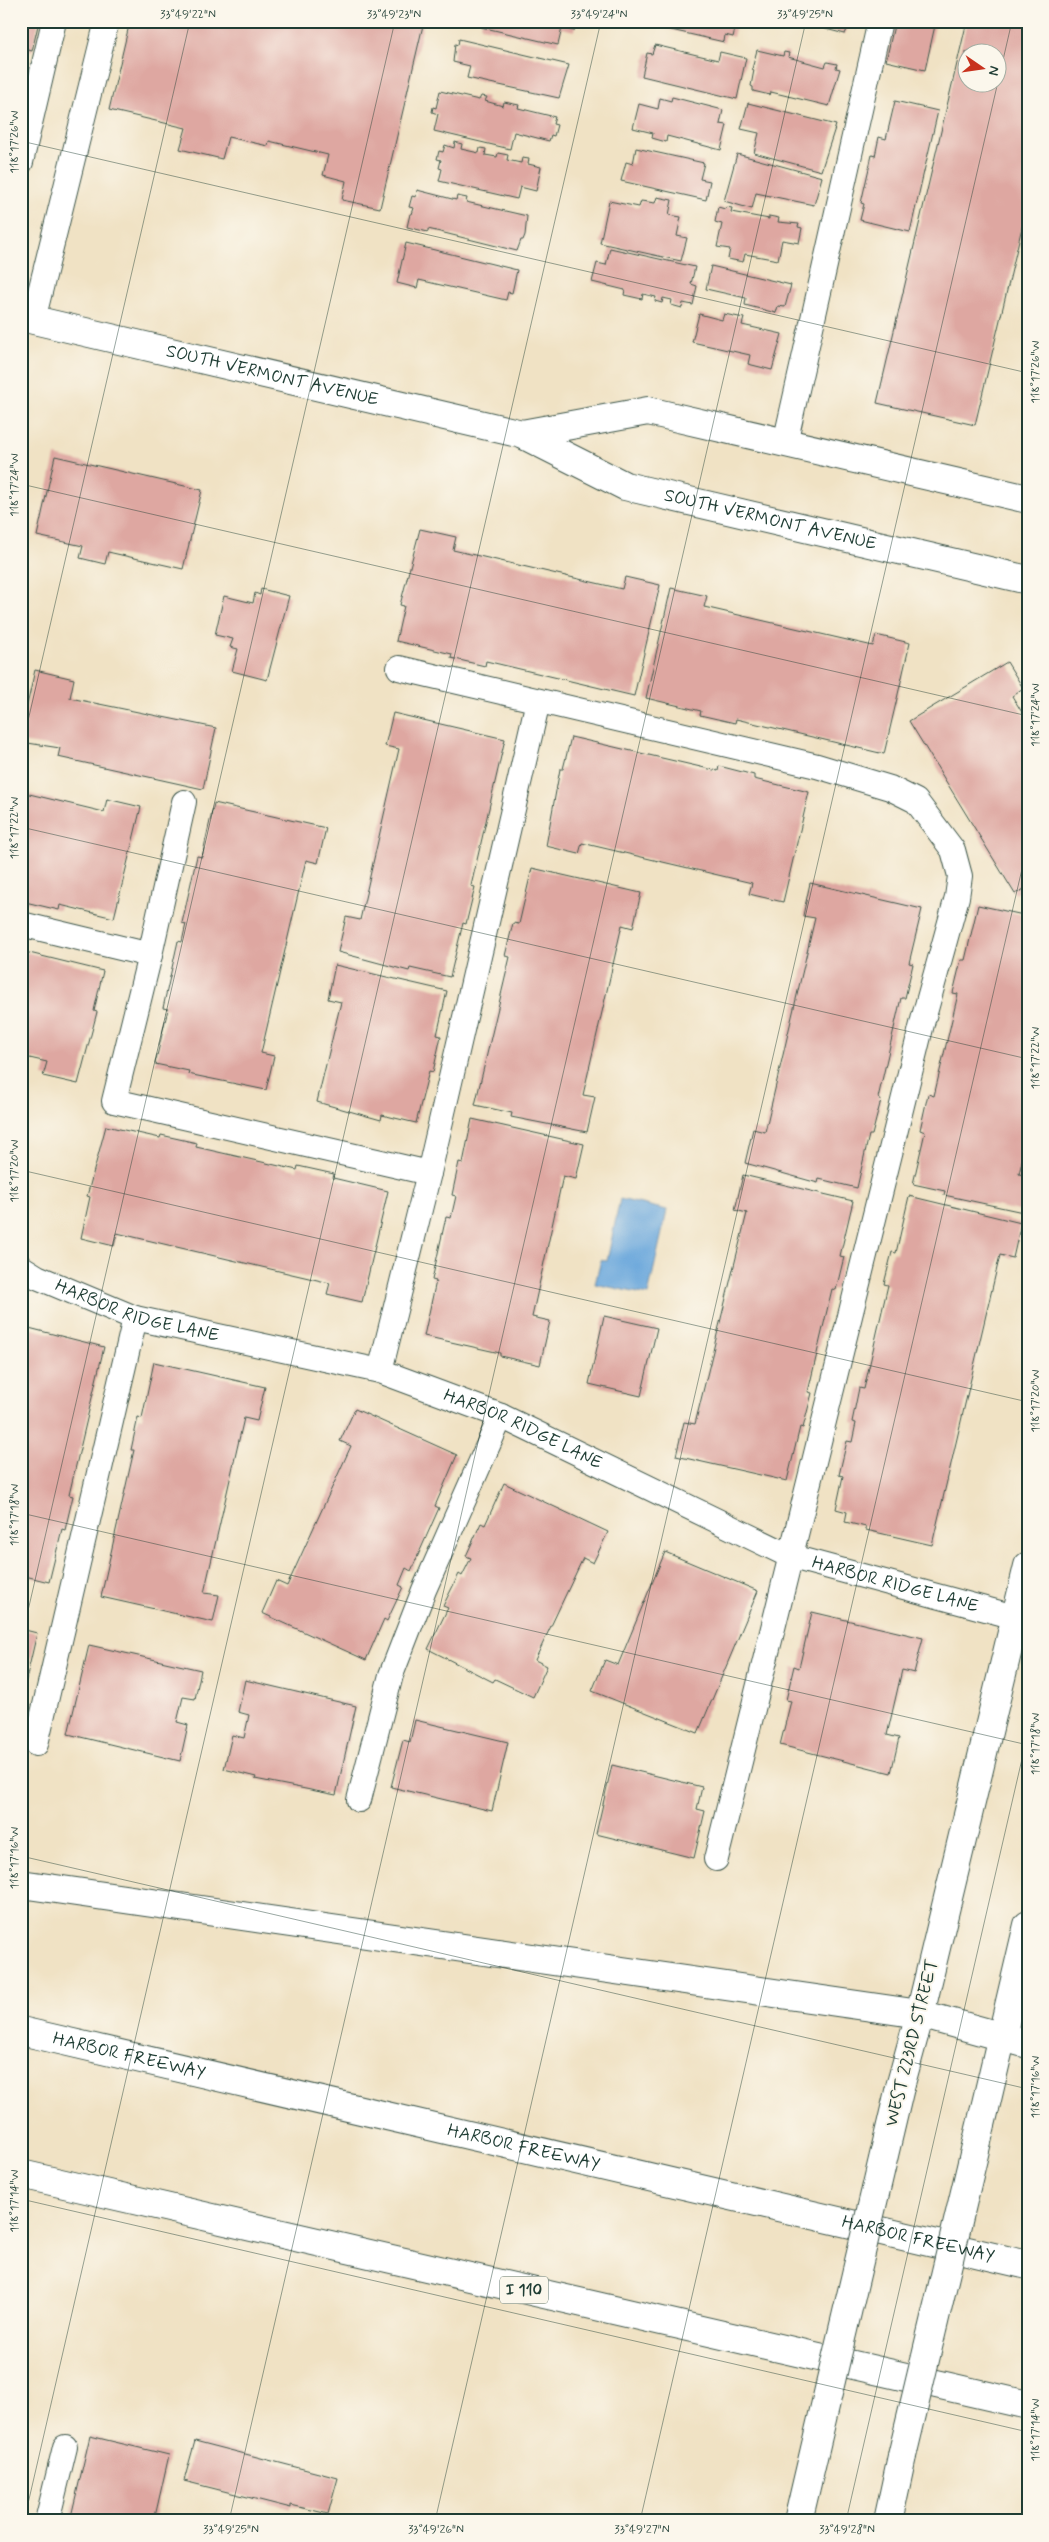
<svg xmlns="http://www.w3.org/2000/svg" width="1049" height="2542" viewBox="0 0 1049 2542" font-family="Mynerve,sans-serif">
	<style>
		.water { fill: #6ba7dc; stroke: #457288 }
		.building { fill: #dea7a1; fill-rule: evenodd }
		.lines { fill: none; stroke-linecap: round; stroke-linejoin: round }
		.service-casing { stroke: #3e564a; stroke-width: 26 }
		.secondary-casing { stroke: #3e564a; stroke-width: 30 }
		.primary-casing { stroke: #3e564a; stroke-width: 30 }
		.motorway-casing { stroke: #3e564a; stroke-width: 30 }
		.service { stroke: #fff; stroke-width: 24 }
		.secondary { stroke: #fff; stroke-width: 28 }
		.primary { stroke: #fff; stroke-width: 28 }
		.motorway { stroke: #fff; stroke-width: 28 }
		.secondary-bridge-casing { stroke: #3e564a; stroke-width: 30; stroke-linecap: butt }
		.secondary-bridge { stroke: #fff; stroke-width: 28 }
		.ticks { fill: none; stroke: #1f3d34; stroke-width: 1; stroke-opacity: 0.45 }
		.labels { text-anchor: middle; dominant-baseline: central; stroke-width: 4; stroke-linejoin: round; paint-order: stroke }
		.shield { fill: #fbf7ec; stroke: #61756b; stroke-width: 1 }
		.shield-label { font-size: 16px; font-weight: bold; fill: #1f3d34 }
		.street-label { font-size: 18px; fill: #1f3d34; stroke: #fbf7ec }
		.neatline { fill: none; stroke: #1f3d34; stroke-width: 2 }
		.ticks-label { font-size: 12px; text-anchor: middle; fill: #1f3d34 }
	</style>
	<rect width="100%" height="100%" fill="#fbf7ec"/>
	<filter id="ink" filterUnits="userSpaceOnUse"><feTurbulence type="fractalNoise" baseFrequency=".02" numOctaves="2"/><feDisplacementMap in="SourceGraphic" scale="10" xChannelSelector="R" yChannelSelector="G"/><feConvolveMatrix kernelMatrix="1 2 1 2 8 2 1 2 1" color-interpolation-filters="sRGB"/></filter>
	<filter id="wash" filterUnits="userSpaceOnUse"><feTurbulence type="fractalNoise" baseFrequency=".0096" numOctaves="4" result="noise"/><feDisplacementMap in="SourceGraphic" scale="20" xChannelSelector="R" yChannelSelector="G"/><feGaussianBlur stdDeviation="1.12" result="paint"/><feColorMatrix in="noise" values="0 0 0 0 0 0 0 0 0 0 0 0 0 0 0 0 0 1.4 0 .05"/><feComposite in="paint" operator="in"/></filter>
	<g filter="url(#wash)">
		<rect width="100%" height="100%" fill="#f0e2c4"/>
		<polygon class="water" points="620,1199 667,1210 648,1295 595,1284 601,1260 607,1261"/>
		<g id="blocks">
			<g class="building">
				<polygon points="21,21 39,21 32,51 21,48"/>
				<polygon points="130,21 424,21 380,208 342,200 346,181 323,175 328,155 269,141 268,146 228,137 222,159 180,149 186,128 109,110"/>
				<polygon points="482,21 576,21 574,31 562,28 558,45 481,27"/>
				<polygon points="660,21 737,21 733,37 725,35 724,42 658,27"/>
				<polygon points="851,21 845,34 799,22 799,21"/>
				<polygon points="895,21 936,21 925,70 886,61"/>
				<path d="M967,21H1028V202L975,425L877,403ZM966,52H996V82H966Z"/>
				<polygon points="459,39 569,65 559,98 467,78 470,66 453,62 455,44 458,45"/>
				<polygon points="655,45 718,60 720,52 746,58 737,99 642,76 647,53 652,54"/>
				<polygon points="757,50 783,56 784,52 789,53 788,57 825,67 827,62 837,64 836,68 840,69 829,106 771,92 770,95 753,91 753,87 751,86 754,70 752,69"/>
				<polygon points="440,91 479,100 481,96 487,97 485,101 503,106 504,102 519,105 518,108 555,117 553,124 557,125 554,136 551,135 549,141 514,132 510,149 434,131 438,114 432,112 433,107 436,108"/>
				<polygon points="672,97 723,110 720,124 727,125 721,150 667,136 666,142 652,138 653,133 633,128 639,104 658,109 660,98 671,101"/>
				<polygon points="895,101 938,111 910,232 860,220 864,204 861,203 872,155 875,156 879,137 886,139"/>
				<polygon points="748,103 836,125 821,171 754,153 759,133 741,129"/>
				<polygon points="455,142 462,144 461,149 479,153 480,148 486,149 485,155 497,157 498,153 508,155 507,160 521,163 522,158 529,159 528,164 541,167 536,191 520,187 517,199 439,181 442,169 439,168 441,160 437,159 439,151 443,152 445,145 454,148"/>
				<polygon points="636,148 704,163 700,179 710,181 706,200 621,181 626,162 633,164"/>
				<polygon points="737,154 822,177 814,205 756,193 752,209 724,201"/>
				<polygon points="417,190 456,200 457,196 467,198 466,202 527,216 525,235 523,240 521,240 517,251 428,229 428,232 407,227 410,214 412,214 414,208 409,207 412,196 416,197"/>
				<polygon points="657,197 672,200 669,215 681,217 677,236 687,238 681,261 600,243 609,201 639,207 641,201 655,203"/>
				<polygon points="718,207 725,209 726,207 732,208 731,212 769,219 769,216 779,218 778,222 799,224 798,227 802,228 799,243 782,240 778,260 745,254 743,262 728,259 730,249 717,247 722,224 715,222"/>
				<polygon points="406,243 517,270 512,293 508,292 506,300 419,280 417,288 397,283"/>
				<polygon points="610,248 695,267 691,284 697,286 693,305 683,303 682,308 671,305 672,300 663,298 662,303 655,301 656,297 643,294 642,299 624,295 625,290 592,282 597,263 606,265"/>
				<polygon points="711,266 791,285 785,307 778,306 776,313 745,305 746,298 706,289"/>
				<polygon points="699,314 722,320 724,314 744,318 742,325 782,334 772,370 748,364 750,355 692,342"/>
				<polygon points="55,456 202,490 183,569 108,552 105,564 80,558 83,546 37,536"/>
				<polygon points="420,529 456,537 453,550 622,589 625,577 660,585 634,696 486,661 485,666 451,658 452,654 396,641 404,606 400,605"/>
				<polygon points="671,588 707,596 704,607 873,646 876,635 910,643 884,754 736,719 735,723 700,715 701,711 646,698"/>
				<polygon points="261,589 289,596 267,680 232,671 238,649 230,647 233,639 215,635 224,596 253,603 255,593 260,595"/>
				<polygon points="1007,662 1023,688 1012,696 1028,722 1028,887 1015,894 909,721"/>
				<polygon points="35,670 74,679 70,698 216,728 203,789 58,757 60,748 21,742 21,732"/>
				<polygon points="393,713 505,739 471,886 475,887 466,924 463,923 450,977 410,968 409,971 338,952 346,917 360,920 399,749 385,746"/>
				<polygon points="571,737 718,771 719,766 754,775 754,779 809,792 783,902 749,894 752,883 582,843 579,854 546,846 560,769 563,769"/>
				<polygon points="21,792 104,812 107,799 141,807 114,918 60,905 59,910 21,901"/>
				<polygon points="214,803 326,828 318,863 306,860 261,1053 274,1056 266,1090 188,1074 189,1071 155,1064 168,1009 163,1008 178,941 182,942 186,924 182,923 197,856 202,857"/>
				<polygon points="532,868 641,893 633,928 622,925 583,1095 595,1097 587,1132 511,1117 512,1113 475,1105 510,957 505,956 513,923 519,924"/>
				<polygon points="810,883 922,909 909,963 913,964 905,998 901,998 878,1098 881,1100 872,1135 869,1135 857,1188 819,1179 818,1183 745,1163 753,1129 765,1132 815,918 803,916"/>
				<polygon points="978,905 1028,916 1028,1136 1019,1174 1028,1176 1028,1190 1023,1212 944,1195 945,1191 913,1184 925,1132 920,1130 928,1094 934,1096 958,994 953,993 961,960 965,960"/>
				<polygon points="21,951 103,971 94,1011 97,1012 78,1084 43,1076 47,1062 21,1056"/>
				<polygon points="335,965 447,991 437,1035 441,1036 433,1072 429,1071 416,1123 382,1115 381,1120 317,1102 341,1002 328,999"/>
				<polygon points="472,1119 584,1144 576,1179 563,1176 532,1317 550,1321 540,1365 500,1356 500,1353 424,1336 436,1281 432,1280 446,1217 451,1218 456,1196 452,1195 459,1162 463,1163"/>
				<polygon points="106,1126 160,1138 161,1135 197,1143 196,1147 297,1170 298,1166 334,1174 333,1178 388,1191 362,1302 327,1294 330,1283 117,1233 114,1246 81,1238 90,1197 87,1196"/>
				<polygon points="743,1175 853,1201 840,1256 844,1257 836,1290 832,1289 808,1392 812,1393 803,1428 800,1427 787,1481 676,1456 684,1422 695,1424 747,1213 735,1210"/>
				<polygon points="909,1196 1021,1223 1013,1258 1000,1255 932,1545 866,1530 866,1527 845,1522 847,1512 836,1509 843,1476 839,1475 847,1441 852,1442 856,1423 852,1422 859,1388 864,1389 888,1285 884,1284 892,1252 896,1253"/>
				<polygon points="604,1316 657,1328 641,1396 589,1384"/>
				<polygon points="21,1326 104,1347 69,1495 73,1496 65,1530 62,1529 49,1582 21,1575"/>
				<polygon points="154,1362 265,1387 257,1421 244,1418 204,1593 219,1595 213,1622 101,1597 134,1450 131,1450 138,1417 142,1418"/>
				<polygon points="355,1409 457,1455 435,1506 439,1508 411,1571 406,1568 399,1585 403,1587 387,1621 384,1619 366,1660 262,1613 276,1581 287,1586 351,1446 340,1441"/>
				<polygon points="504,1483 608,1532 593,1563 583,1558 535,1660 547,1666 533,1697 495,1679 493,1682 428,1649 448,1608 443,1606 459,1574 462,1576 471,1558 466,1556 481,1523 485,1525"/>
				<polygon points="665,1552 758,1591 698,1733 592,1691 605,1660 618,1665"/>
				<polygon points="812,1612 923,1638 914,1673 902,1670 887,1735 899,1738 891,1773 780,1745 791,1701 786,1700 794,1666 799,1668"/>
				<polygon points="21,1629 37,1633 22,1697 21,1697"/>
				<polygon points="89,1645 201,1670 195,1699 183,1697 177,1722 188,1725 180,1761 68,1734"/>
				<polygon points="245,1680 356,1706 336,1795 255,1779 256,1777 224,1769 232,1735 244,1738 249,1715 238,1712"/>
				<polygon points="415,1720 508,1742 492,1811 391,1787 403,1740 410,1742"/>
				<polygon points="612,1765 702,1787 697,1809 705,1811 694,1858 596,1834"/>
				<polygon points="90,2436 169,2455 154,2521 70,2521"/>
				<polygon points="195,2441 338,2478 328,2514 291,2505 291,2508 184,2481"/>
				<polygon points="424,2515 441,2519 449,2519 449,2521 423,2521"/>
			</g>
		</g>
	</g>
	<g filter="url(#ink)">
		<use href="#blocks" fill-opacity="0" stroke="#3e564a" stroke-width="1"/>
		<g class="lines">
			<g class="service-casing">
				<g id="service">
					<polyline points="21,162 54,21"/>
					<polyline points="33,320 107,21"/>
					<polyline points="785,443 880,21"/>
					<polyline points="399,668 817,766 890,788 916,801 953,850 960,876 957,897 923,1020 716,1859"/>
					<polyline points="21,924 150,955 184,802"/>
					<polyline points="150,955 114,1101 429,1173"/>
					<path id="s1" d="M21,1267L37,1277L135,1318L380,1371L501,1416L792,1557L1015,1617"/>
					<polyline points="380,1371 429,1173 538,701"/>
					<polyline points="36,1744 135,1318"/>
					<polyline points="359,1800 391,1675 424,1590 501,1416"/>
					<polyline points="47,2521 65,2447"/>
				</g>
			</g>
			<g class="secondary-casing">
				<g id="secondary">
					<polyline points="900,2087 920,2014 1028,1566"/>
					<polyline points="985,2108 1028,1925"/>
					<polyline points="888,2521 902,2456"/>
				</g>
			</g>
			<g class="primary-casing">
				<g id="primary">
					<path id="s2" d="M21,317L522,434L625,486L1028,580"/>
					<polyline points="522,434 648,411 1028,499"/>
				</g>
			</g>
			<g class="motorway-casing">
				<g id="motorway">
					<polyline points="21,1884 920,2014 1028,2044"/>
					<path id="s3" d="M21,2031L1028,2265"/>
					<polyline points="21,2174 1028,2405"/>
				</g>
			</g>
			<use href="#service" class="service"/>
			<use href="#secondary" class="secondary"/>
			<use href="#primary" class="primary"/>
			<use href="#motorway" class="motorway"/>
			<g class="secondary-bridge-casing">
				<g id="secondary-bridge">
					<polyline points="902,2456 985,2108"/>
					<polyline points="798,2521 900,2087"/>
				</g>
			</g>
			<use href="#secondary-bridge" class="secondary-bridge"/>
		</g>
	</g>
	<path class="ticks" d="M990,21L1028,30M21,141L1028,373M21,484L1028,716M21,751L190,21M21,827L1028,1059M21,1170L1028,1402M21,1513L1028,1745M21,1641L395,21M21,1856L1028,2089M21,2199L1028,2432M24,2521L601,21M229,2521L806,21M435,2521L1012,21M640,2521L1028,843M846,2521L1028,1733"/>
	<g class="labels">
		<rect class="shield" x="500" y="2276.5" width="48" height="27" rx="4"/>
		<g class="shield-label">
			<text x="524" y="2290">I 110</text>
		</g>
		<g class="street-label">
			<text stroke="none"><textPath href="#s2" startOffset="258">SOUTH VERMONT AVENUE</textPath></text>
			<text stroke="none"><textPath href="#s2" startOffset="779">SOUTH VERMONT AVENUE</textPath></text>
			<text stroke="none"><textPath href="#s1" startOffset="125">HARBOR RIDGE LANE</textPath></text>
			<text stroke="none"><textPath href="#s1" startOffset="530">HARBOR RIDGE LANE</textPath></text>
			<text stroke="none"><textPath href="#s1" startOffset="935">HARBOR RIDGE LANE</textPath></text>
			<text transform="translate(912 2043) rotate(-76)">WEST 223RD STREET</text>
			<text stroke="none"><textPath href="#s3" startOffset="111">HARBOR FREEWAY</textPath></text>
			<text stroke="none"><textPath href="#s3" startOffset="516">HARBOR FREEWAY</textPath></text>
			<text stroke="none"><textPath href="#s3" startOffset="921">HARBOR FREEWAY</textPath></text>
		</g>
	</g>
	<rect width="1049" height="2542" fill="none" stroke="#fbf7ec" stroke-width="55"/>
	<g transform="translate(982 68) rotate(103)"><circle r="24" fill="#fbf7ec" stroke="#a3ada2"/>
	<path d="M0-4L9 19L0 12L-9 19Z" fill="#c8321e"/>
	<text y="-8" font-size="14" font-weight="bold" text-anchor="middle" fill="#1f3d34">N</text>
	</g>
	<rect x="28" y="28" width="994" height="2486" class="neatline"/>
	<g class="ticks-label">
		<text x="188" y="18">33°49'22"N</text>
		<text x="394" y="18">33°49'23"N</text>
		<text x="599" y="18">33°49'24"N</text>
		<text x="805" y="18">33°49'25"N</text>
		<text transform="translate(14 142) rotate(-90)" y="4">118°17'26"W</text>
		<text transform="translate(1035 372) rotate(-90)" y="4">118°17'26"W</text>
		<text transform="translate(14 485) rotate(-90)" y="4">118°17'24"W</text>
		<text transform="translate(1035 715) rotate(-90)" y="4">118°17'24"W</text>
		<text transform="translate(14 828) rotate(-90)" y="4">118°17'22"W</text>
		<text transform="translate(1035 1058) rotate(-90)" y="4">118°17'22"W</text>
		<text transform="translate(14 1171) rotate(-90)" y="4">118°17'20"W</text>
		<text transform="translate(1035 1401) rotate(-90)" y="4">118°17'20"W</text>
		<text transform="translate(14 1515) rotate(-90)" y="4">118°17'18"W</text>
		<text transform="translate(1035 1744) rotate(-90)" y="4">118°17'18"W</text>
		<text transform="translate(14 1858) rotate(-90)" y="4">118°17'16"W</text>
		<text transform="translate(1035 2087) rotate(-90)" y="4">118°17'16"W</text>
		<text transform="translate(14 2201) rotate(-90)" y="4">118°17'14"W</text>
		<text transform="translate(1035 2430) rotate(-90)" y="4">118°17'14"W</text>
		<text x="231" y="2533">33°49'25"N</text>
		<text x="436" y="2533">33°49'26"N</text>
		<text x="642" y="2533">33°49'27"N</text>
		<text x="847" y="2533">33°49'28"N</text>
	</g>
</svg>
